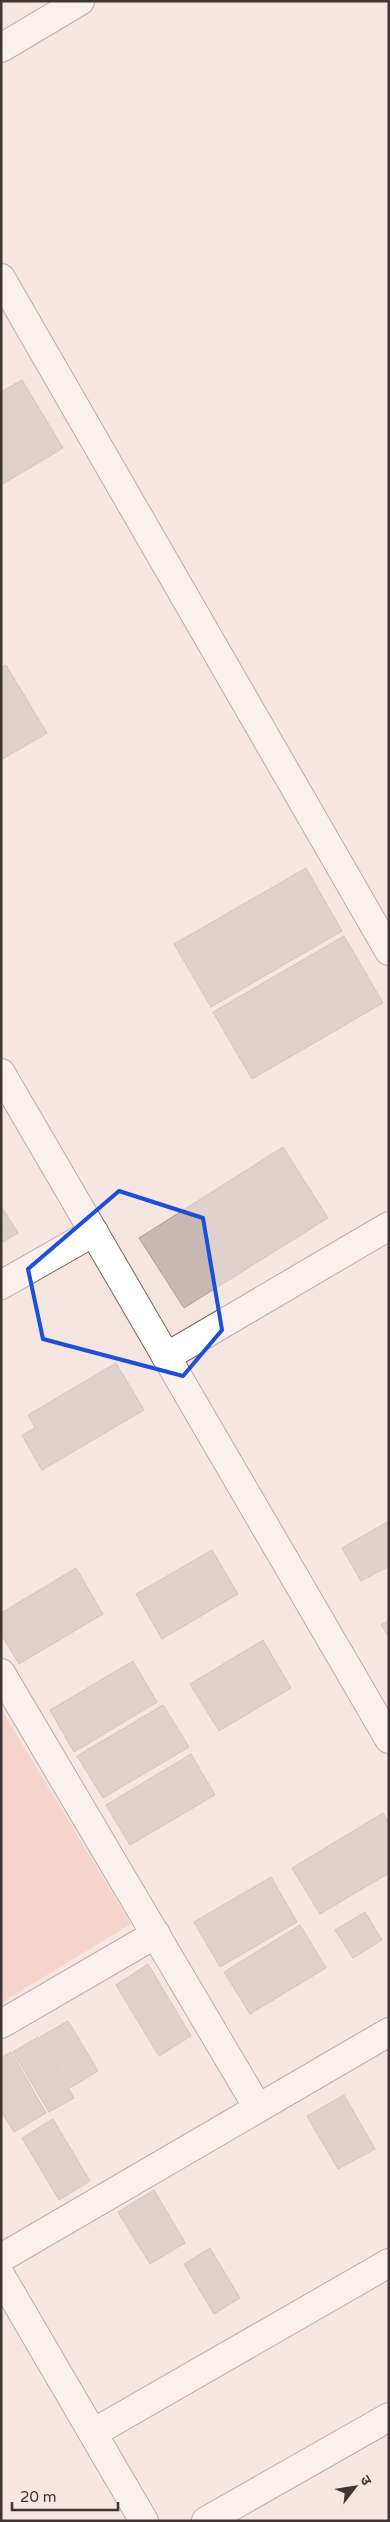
<svg xmlns="http://www.w3.org/2000/svg" width="390" height="2522" viewBox="0 0 390 2522" font-family="'Varela Round','Noto Sans Devanagari',sans-serif">
	<style>
		.green { fill: #f3bfb1 }
		.building { fill: #c7b8b3; stroke: #aa9b97 }
		.lines { fill: none; stroke-linecap: round; stroke-linejoin: round }
		.street-casing { stroke: #746763; stroke-width: 30 }
		.street { stroke: #fff; stroke-width: 28 }
		.marked { fill: none; stroke: #1d4ed8; stroke-width: 4; stroke-linejoin: round }
	</style>
	<rect width="100%" height="100%" fill="#f5e5e0"/>
	<polygon class="green" points="1,1709 131,1924 1,2003"/>
	<g class="building">
		<polygon points="22,380 63,448 1,485 1,392"/>
		<polygon points="6,665 47,733 1,760 1,667"/>
		<polygon points="306,868 342,931 211,1007 174,944"/>
		<polygon points="344,936 383,1003 252,1079 213,1012"/>
		<polygon points="283,1147 328,1218 184,1308 139,1238"/>
		<polygon points="1,1206 18,1233 1,1243"/>
		<polygon points="116,1363 144,1410 42,1470 22,1435 35,1428 28,1415"/>
		<polygon points="389,1521 389,1566 361,1581 342,1548"/>
		<polygon points="212,1550 238,1594 162,1639 136,1594"/>
		<polygon points="76,1568 103,1614 19,1664 1,1634 1,1613"/>
		<polygon points="389,1620 389,1637 381,1625"/>
		<polygon points="263,1640 291,1688 219,1731 190,1684"/>
		<polygon points="133,1661 157,1702 74,1752 50,1710"/>
		<polygon points="163,1705 189,1747 103,1798 77,1756"/>
		<polygon points="191,1754 215,1795 130,1845 106,1805"/>
		<polygon points="383,1813 389,1823 389,1873 320,1914 292,1868"/>
		<polygon points="271,1877 297,1922 220,1967 194,1922"/>
		<polygon points="365,1912 382,1940 353,1958 335,1930"/>
		<polygon points="300,1925 326,1968 250,2014 224,1972"/>
		<polygon points="148,1964 191,2036 159,2056 116,1985"/>
		<polygon points="68,2021 98,2071 70,2088 40,2037"/>
		<polygon points="38,2037 74,2098 49,2112 13,2052"/>
		<polygon points="11,2052 46,2113 14,2132 1,2111 1,2058"/>
		<polygon points="344,2095 375,2149 338,2169 307,2116"/>
		<polygon points="53,2119 90,2181 59,2200 22,2138"/>
		<polygon points="154,2190 185,2243 150,2264 118,2212"/>
		<polygon points="210,2248 240,2298 214,2314 184,2264"/>
	</g>
	<g class="lines">
		<g class="street-casing">
			<g id="street">
				<polyline points="1,48 80,1"/>
				<polyline points="1,278 389,951"/>
				<polyline points="1,1073 389,1739"/>
				<polyline points="1,1285 94,1232"/>
				<polyline points="166,1357 389,1226"/>
				<polyline points="1,1673 258,2108"/>
				<polyline points="1,2024 156,1934"/>
				<polyline points="1,2258 389,2032"/>
				<polyline points="1,2276 144,2521"/>
				<polyline points="93,2433 389,2263"/>
				<polyline points="206,2521 389,2417"/>
			</g>
		</g>
		<use href="#street" class="street"/>
	</g>
	<path d="M0 0H390V2522H0ZM119,1191L203,1218L222,1330L183,1376L43,1339L28,1269Z" fill="#f5e5e0" fill-opacity=".55" fill-rule="evenodd"/>
	<path class="marked" d="M119,1191L203,1218L222,1330L183,1376L43,1339L28,1269Z"/>
	<rect width="390" height="2522" fill="none" stroke="#3d3635" stroke-width="5"/>
	<g transform="translate(355 2487) rotate(59)" stroke="#f5e5e0" stroke-width="4" paint-order="stroke">
	<path d="M0-4L9 19L0 12L-9 19Z" fill="#3d3635"/>
	<text y="-8" font-size="14" font-weight="bold" text-anchor="middle" fill="#3d3635">उ</text>
	</g>
	<path d="M12 2502v8h106v-8" fill="none" stroke="#3d3635" stroke-width="2.5"/>
	<text x="20" y="2502" font-size="15" fill="#3d3635" stroke="#f5e5e0" stroke-width="4" paint-order="stroke">20 m</text>
</svg>
